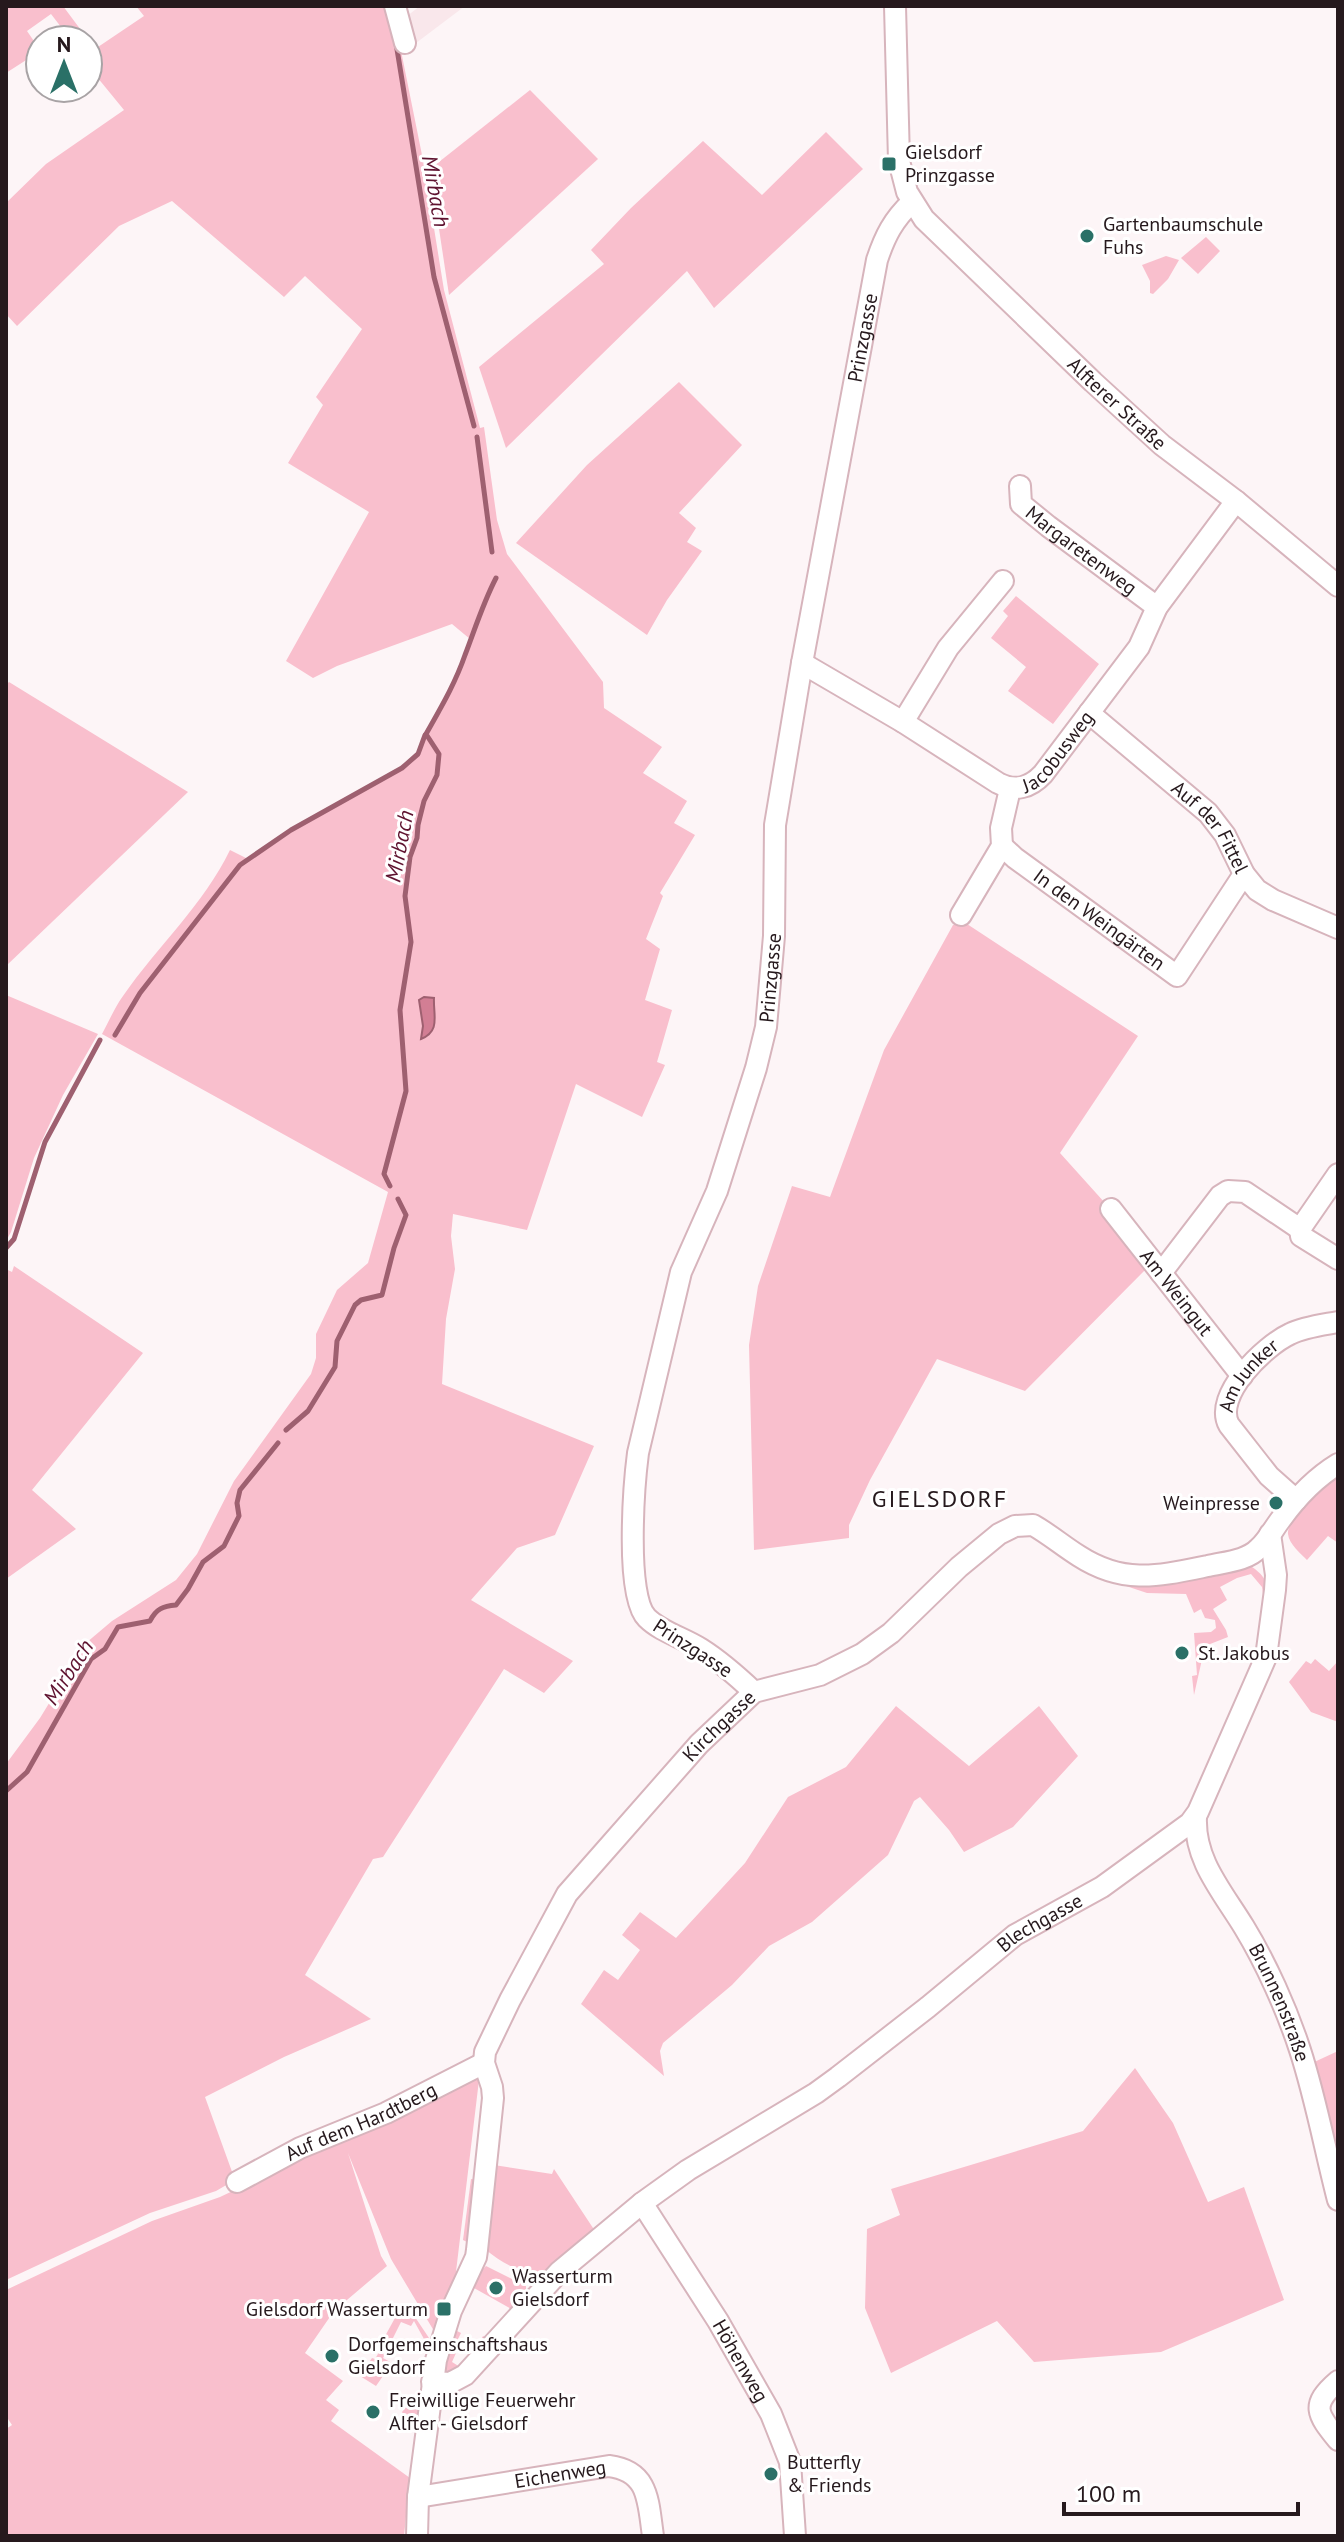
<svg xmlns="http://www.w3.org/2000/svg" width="1344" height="2542" viewBox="0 0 1344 2542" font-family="'PT Sans',sans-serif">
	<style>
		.built { fill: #f9e7eb }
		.green { fill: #f9bfcd }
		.water { fill: #d27e94; stroke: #9e6070; stroke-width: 2 }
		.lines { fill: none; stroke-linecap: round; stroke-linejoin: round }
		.stream { stroke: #9e6070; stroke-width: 5 }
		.minor-casing { stroke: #d7b4bc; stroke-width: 24 }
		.minor { stroke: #fff; stroke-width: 20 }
		.poi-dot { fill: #2a7067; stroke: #fff; stroke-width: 3 }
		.labels { text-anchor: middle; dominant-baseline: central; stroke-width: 6; stroke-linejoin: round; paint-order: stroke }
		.poi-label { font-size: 20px; fill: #26191d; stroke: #fff; text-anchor: start }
		.street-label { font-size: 20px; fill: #26191d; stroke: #fff }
		.water-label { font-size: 22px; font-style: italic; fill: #5f1330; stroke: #fff }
		.quarter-label { font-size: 24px; letter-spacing: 2px; fill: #26191d; stroke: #fff }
	</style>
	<rect width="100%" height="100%" fill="#fdf5f7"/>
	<polygon class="built" points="420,6 465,6 408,49 402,20"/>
	<g class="green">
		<path d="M6,6H63L95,49L144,16L136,6H392L423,160L444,290L480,428L484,427L497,520L507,554L603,682L604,708L662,747L643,773L687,801L674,823L695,835L660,893L663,896L646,939L660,949L645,1000L672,1010L657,1062L665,1065L642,1117L576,1084L527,1230L453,1214L451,1236L455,1269L446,1319L442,1384L594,1446L555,1535L517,1548L471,1600L573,1661L544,1693L504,1669L383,1857L373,1859L305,1975L371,2019L284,2057L205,2097L235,2180L216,2191L150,2213L6,2280V1764L40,1718L86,1643L112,1621L176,1580L197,1554L234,1481L311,1374L316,1358V1334L337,1290L368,1263L388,1192L102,1034C109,1021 115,1007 123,996C157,947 204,904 230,850L248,859L291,830L352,797L411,761L418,754L432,720L441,712L467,653L470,639L452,624L337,666L313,678L286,661L369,512L288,463L323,405L316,397L362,329L305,276L284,297L172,201L119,226L17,326L6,314V203L46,164L124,110L88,66V40H71L51,14L27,31L38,47L35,50L40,58V63L34,55L6,73Z"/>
		<polygon points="530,90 598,159 449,295 430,169"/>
		<polygon points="826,132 863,169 714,308 687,271 506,448 479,367 604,264 591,250 631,208 703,141 762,195"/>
		<polygon points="1206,237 1220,251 1198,274 1181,258"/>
		<polygon points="1166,256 1179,260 1168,279 1153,294 1150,293 1150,281 1142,265"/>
		<polygon points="679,382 742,445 679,513 696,528 687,542 702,551 667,600 647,635 516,543 587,465"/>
		<polygon points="1016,596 1099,664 1053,724 1008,691 1026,667 991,638 1008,616 1003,611"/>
		<polygon points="9,682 188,792 6,966 6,685"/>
		<polygon points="964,922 1138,1036 1060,1153 1105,1203 1100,1208 1147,1268 1025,1391 937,1359 870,1480 849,1525 849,1538 754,1550 749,1345 758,1286 792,1186 830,1197 884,1050 953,925"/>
		<polygon points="6,995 98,1034 63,1095 34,1158 11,1232 6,1241"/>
		<polygon points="14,1266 143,1353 32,1490 76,1529 6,1579 6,1269 12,1272"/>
		<path d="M1338,1476V1543L1328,1536L1307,1560C1301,1554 1289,1544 1288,1534C1286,1518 1326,1485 1338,1476Z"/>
		<path d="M1252,1567C1271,1580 1266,1587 1265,1608L1262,1587L1251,1574L1237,1578L1220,1587L1227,1600L1213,1609L1226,1630L1228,1637L1205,1646L1194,1695L1192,1676L1197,1675L1194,1633L1211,1632L1216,1628L1215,1620L1205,1618L1201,1609L1194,1613L1186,1594L1147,1593L1126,1586L1127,1584L1228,1568Z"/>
		<polygon points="1315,1659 1329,1671 1338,1661 1338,1722 1311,1712 1289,1682 1306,1661 1311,1664"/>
		<polygon points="896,1706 969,1766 1039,1706 1078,1756 1013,1827 964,1852 949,1830 920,1797 914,1801 888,1855 812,1922 769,1946 732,1985 663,2043 660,2051 664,2076 581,2004 604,1970 618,1980 640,1950 622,1935 640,1912 676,1938 745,1863 788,1797 846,1767"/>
		<polygon points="1338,2051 1338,2179 1310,2064"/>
		<polygon points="1135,2068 1173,2123 1208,2202 1244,2187 1284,2300 1161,2352 1034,2362 997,2321 891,2373 865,2308 867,2229 900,2215 891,2189 1083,2131"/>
		<polygon points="478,2076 479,2080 455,2280 434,2331 391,2259 348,2153 381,2256 387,2266 334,2311 305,2353 343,2381 326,2400 339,2410 331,2421 410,2478 404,2536 6,2536 6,2429 12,2425 6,2416 6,2290 152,2221 220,2197"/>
		<path d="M494,2165L552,2174L554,2169L595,2231L548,2271C524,2276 503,2264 485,2249Z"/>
		<polygon points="471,2179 478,2180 471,2244 463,2240"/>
		<polygon points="486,2266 526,2286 526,2294 513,2310 474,2288 482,2270"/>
		<polygon points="404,2306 411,2311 431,2341 429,2348 414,2321 411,2326 401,2322 383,2358 392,2363 376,2386 360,2376 372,2358 375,2359 386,2340 384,2338 401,2307"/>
		<path d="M453,2329L461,2333L452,2351L456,2353L452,2362L460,2367L466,2359L470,2360L483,2336L490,2340C479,2352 465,2379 447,2372L443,2365Z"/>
		<polygon points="422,2388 417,2417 412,2414 406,2419 402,2412"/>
	</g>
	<path class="water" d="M424,997L434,998C433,1015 441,1031 421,1039L423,1026L419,1000Z"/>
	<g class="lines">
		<g class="stream">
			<polyline points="396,43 434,277 474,426"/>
			<polyline points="477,437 492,552"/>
			<polyline points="115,1035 140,993 240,865 291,830 402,768 418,754 425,735"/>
			<path d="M390,1186L384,1174L406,1091L400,1010L411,942L405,896L410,857L417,838L418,825L424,801L437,775L439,754L426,734C440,709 455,684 465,655C475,629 483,603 496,578"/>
			<polyline points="6,1248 14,1239 45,1142 100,1040"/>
			<polyline points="286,1430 308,1411 335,1367 337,1341 355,1305 361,1300 382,1295 394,1248 406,1215 398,1199"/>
			<path d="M6,1791L27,1772L91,1659L105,1649L118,1627L150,1621C156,1609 163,1606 176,1605L188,1589L203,1562L224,1546L239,1516L237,1503L240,1490L278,1443"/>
		</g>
		<g class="minor-casing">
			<g id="minor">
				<polyline points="395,6 405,43"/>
				<path id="s1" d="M895,6L899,161L907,192L924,219L1093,382L1162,445L1236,501L1338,586"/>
				<path id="s2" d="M1020,486L1021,504L1048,526L1157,607"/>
				<path id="s3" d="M802,663L903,722L998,783C1015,792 1030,788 1043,774L1139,647L1157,607L1236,501"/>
				<path id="s4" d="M1089,713L1208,813L1225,835L1244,874L1257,890L1273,900L1338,928"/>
				<polyline points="903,722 948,648 1003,581"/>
				<path id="s5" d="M1002,846L1015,858L1177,976L1244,874"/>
				<polyline points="961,915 1002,846 1001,828 1010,789"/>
				<path id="s6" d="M1111,1209L1242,1376"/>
				<polyline points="1300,1229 1301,1236 1338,1259"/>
				<polyline points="1161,1273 1220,1196 1228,1191 1245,1192 1300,1229 1338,1174"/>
				<path id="s7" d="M1296,1500L1269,1476L1229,1425C1213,1396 1264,1346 1290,1334C1304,1327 1322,1325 1338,1322"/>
				<path id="s8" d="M754,1692C737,1676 720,1661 701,1649C684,1638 661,1632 647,1618C625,1597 634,1484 638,1453L681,1272L717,1191L756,1068L766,1027L774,936L775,825L802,663L877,260C885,236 893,220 912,202"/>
				<path id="s9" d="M1196,1817C1194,1860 1222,1891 1244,1927C1266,1963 1287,2010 1300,2050C1316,2099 1325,2150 1338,2200"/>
				<path id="s10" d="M237,2182L300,2148L386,2113L484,2063"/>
				<path id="s11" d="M642,2203L718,2321L771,2414L790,2462L795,2536"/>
				<path d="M1338,2381C1310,2405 1317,2414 1338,2440"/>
				<path id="s12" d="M432,2382L450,2383L465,2375L559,2272L642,2203L688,2170L816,2093L838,2077L928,2007L1015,1935L1102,1887L1190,1823L1198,1812L1266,1657L1275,1590L1276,1575L1270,1534"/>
				<path id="s13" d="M418,2497L609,2466C650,2471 648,2503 653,2536"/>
				<path id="s14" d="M417,2536L418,2497L436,2360L451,2311L476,2257L477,2250L493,2098L492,2087L484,2063L485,2052L510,2000L567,1894L699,1744L754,1692L820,1675L862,1654L891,1633L959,1567L999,1534L1015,1526L1033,1525C1049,1534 1063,1546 1079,1556C1124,1585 1159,1576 1208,1566C1225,1562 1247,1561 1259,1548C1268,1540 1274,1528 1281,1519C1297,1497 1315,1478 1338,1464"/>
			</g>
		</g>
		<use href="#minor" class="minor"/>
	</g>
	<g class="poi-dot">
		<rect x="881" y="156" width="16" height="16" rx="4"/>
		<circle cx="1087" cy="236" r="8"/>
		<circle cx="1276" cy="1503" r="8"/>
		<circle cx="1182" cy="1653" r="8"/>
		<circle cx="496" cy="2288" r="8"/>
		<rect x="436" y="2301" width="16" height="16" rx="4"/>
		<circle cx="332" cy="2356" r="8"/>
		<circle cx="373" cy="2412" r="8"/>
		<circle cx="771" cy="2474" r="8"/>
	</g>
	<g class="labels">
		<g class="poi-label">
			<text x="905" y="152">Gielsdorf<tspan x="905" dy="23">Prinzgasse</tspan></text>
			<text x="1103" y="224">Gartenbaumschule<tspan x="1103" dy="23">Fuhs</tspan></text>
			<text x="1260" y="1503" text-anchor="end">Weinpresse</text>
			<text x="1198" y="1653">St. Jakobus</text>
			<text x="512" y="2276">Wasserturm<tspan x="512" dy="23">Gielsdorf</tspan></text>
			<text x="428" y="2309" text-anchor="end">Gielsdorf Wasserturm</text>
			<text x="348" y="2344">Dorfgemeinschaftshaus<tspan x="348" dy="23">Gielsdorf</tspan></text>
			<text x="389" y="2400">Freiwillige Feuerwehr<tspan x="389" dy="23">Alfter - Gielsdorf</tspan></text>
			<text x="787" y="2462">Butterfly<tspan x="787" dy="23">&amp; Friends</tspan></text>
		</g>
		<g class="street-label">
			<text stroke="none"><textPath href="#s8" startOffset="1442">Prinzgasse</textPath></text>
			<text stroke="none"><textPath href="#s1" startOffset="486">Alfterer Straße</textPath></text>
			<text stroke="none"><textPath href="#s2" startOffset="94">Margaretenweg</textPath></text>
			<text stroke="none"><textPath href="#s3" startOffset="306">Jacobusweg</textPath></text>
			<text stroke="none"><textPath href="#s4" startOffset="168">Auf der Fittel</textPath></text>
			<text stroke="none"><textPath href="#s5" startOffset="122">In den Weingärten</textPath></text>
			<text stroke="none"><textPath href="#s8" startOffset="794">Prinzgasse</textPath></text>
			<text stroke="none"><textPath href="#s6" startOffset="106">Am Weingut</textPath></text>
			<text stroke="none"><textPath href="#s7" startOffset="158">Am Junker</textPath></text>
			<text transform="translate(693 1648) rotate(33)">Prinzgasse</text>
			<text stroke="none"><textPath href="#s14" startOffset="900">Kirchgasse</textPath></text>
			<text stroke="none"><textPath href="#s12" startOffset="770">Blechgasse</textPath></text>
			<text stroke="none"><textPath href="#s9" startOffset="206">Brunnenstraße</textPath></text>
			<text stroke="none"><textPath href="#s10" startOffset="138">Auf dem Hardtberg</textPath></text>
			<text stroke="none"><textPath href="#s11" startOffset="186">Höhenweg</textPath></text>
			<text stroke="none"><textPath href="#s13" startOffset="144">Eichenweg</textPath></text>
		</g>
		<g class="water-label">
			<text transform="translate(436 191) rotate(80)">Mirbach</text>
			<text transform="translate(399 846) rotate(-79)">Mirbach</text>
			<text transform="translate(68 1672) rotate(-57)">Mirbach</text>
		</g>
		<g class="quarter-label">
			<text x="940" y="1498">GIELSDORF</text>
		</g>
	</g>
	<rect width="1344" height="2542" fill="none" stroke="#26191d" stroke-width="16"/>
	<g transform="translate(64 64)"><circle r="38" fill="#ffffff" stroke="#a8a3a5" stroke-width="2"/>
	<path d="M0-6L14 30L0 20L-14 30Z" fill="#2a7067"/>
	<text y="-12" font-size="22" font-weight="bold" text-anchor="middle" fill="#26191d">N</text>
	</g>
	<path d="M1064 2502v12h234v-12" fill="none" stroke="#26191d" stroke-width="4"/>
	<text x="1076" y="2502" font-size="24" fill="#26191d" stroke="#ffffff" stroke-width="6" paint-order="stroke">100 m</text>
</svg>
